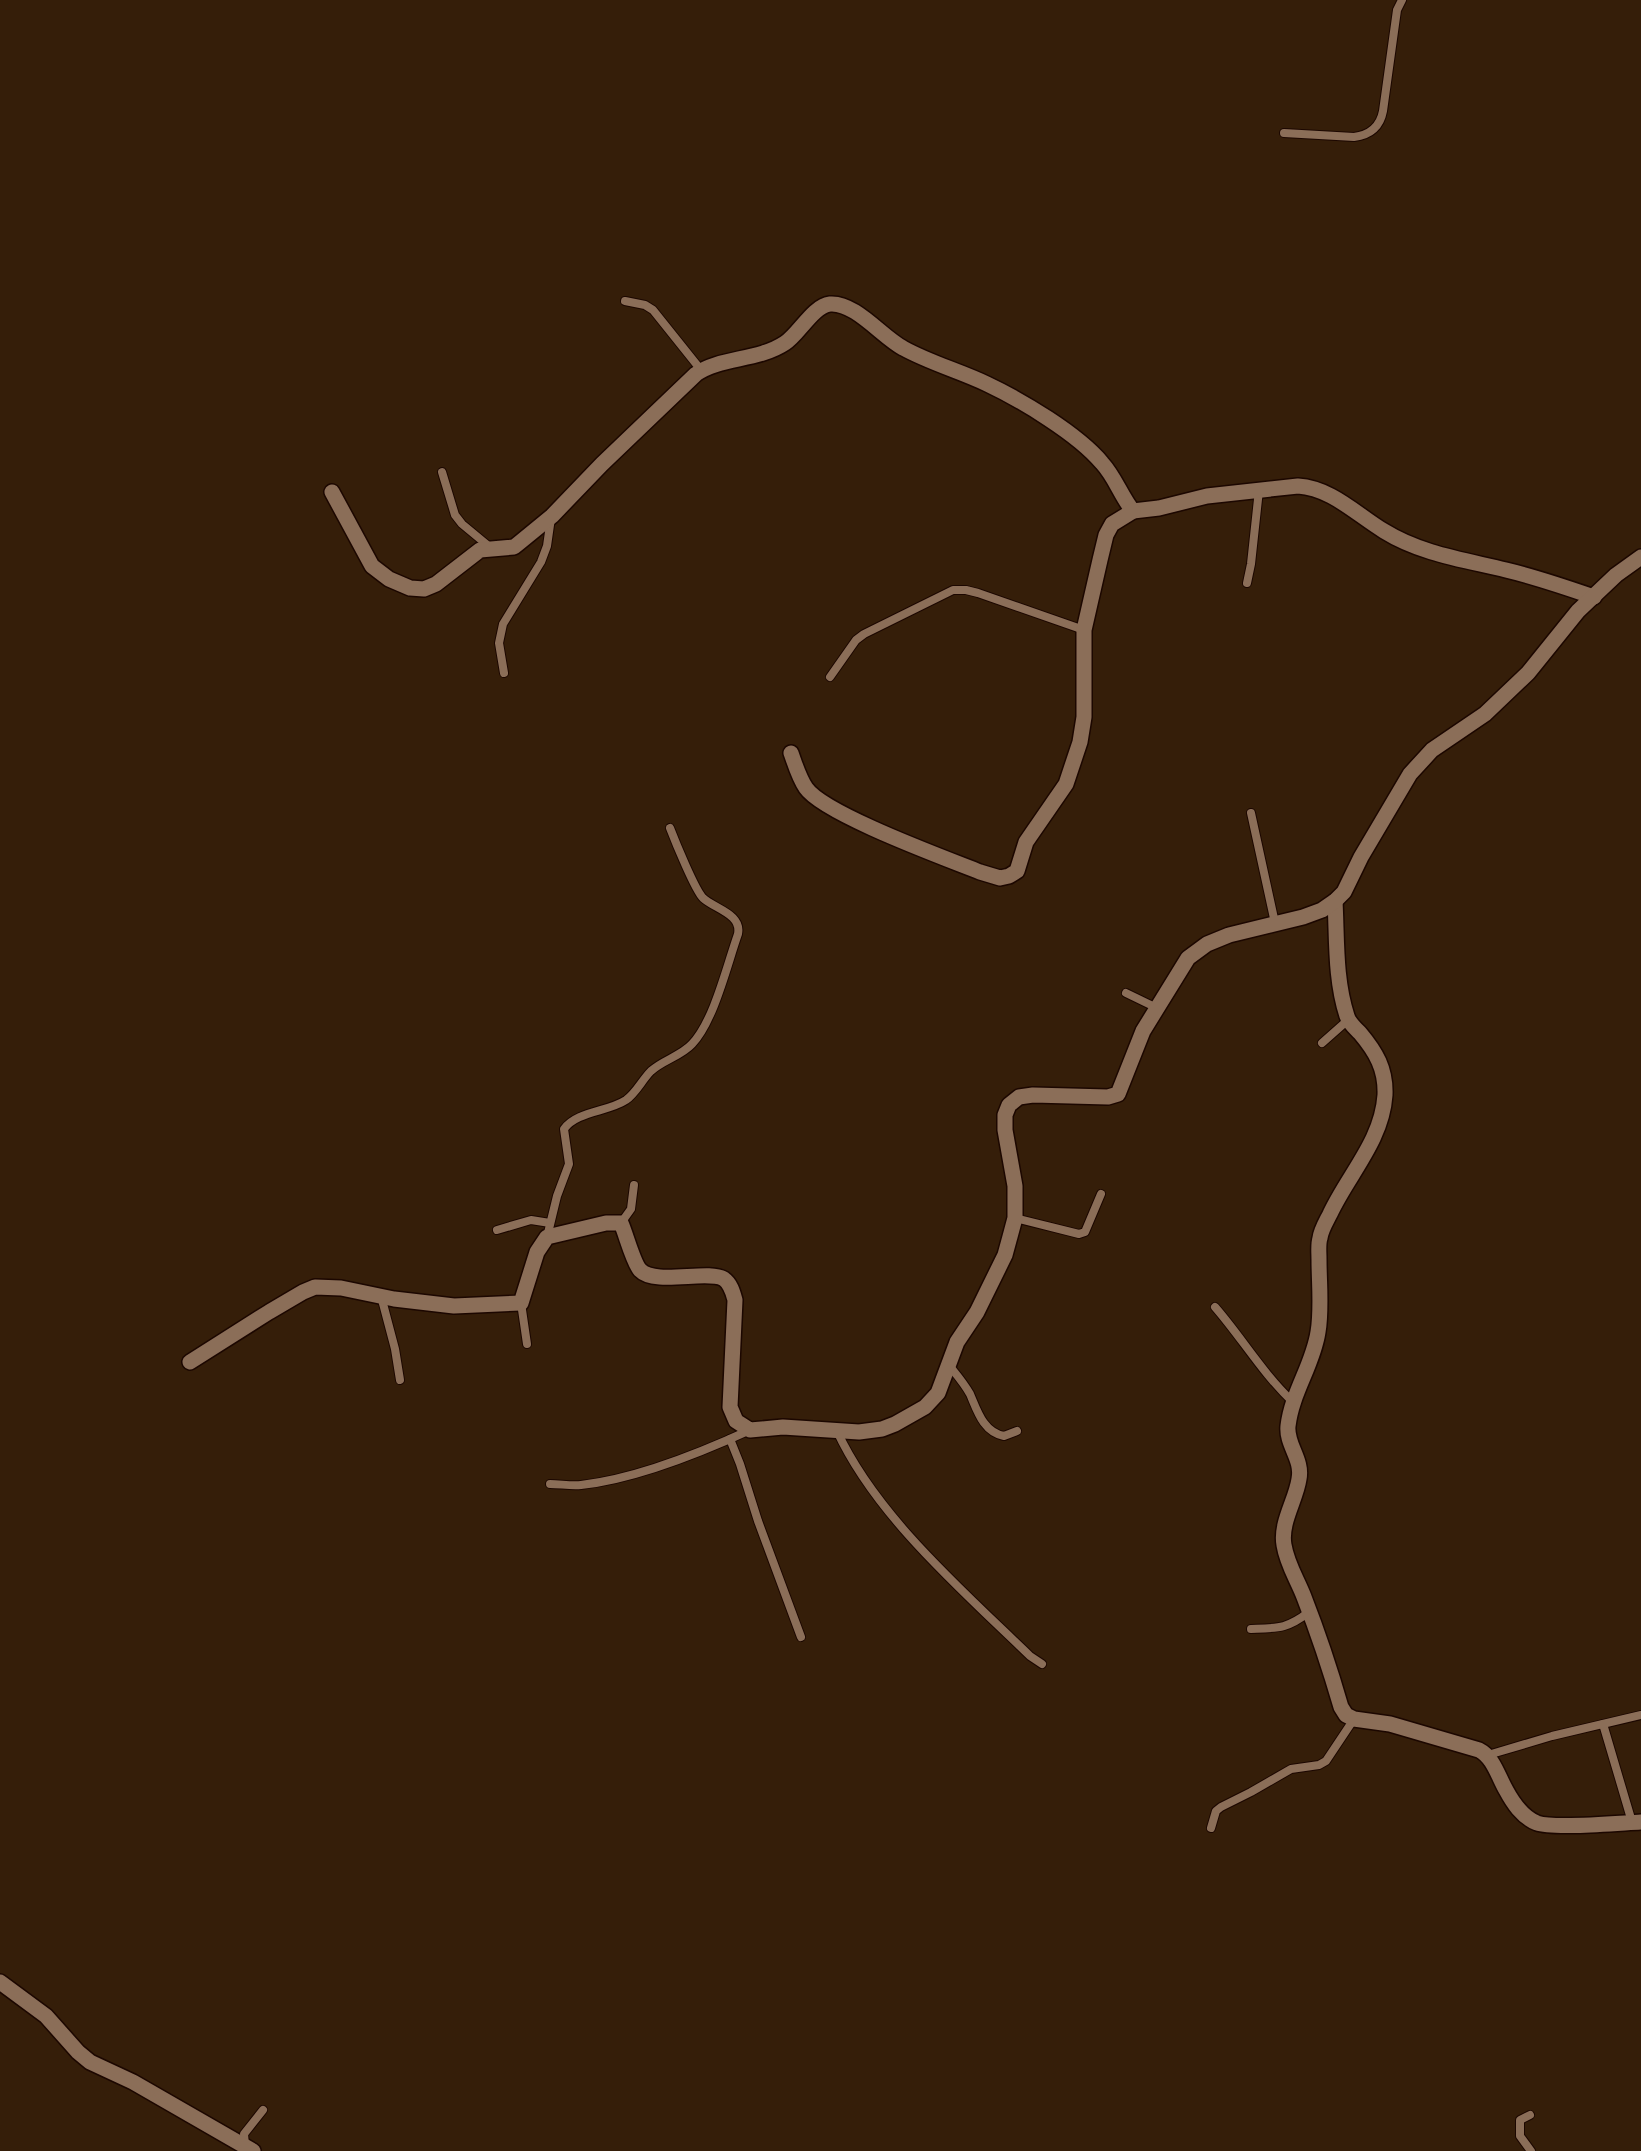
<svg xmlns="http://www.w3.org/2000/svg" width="1641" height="2151" viewBox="0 0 1641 2151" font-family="Commissioner,sans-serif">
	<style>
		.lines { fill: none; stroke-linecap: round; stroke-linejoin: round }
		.lane-casing { stroke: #1c0700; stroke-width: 10 }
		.street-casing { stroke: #1c0700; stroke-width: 18 }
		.lane { stroke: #8b6e58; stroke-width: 8 }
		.street { stroke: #8b6e58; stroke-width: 15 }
	</style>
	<rect width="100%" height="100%" fill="#351e09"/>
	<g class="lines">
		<g class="lane-casing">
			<g id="lane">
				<path d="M1284,133L1354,137C1370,135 1380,127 1383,111L1397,10L1402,0"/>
				<polyline points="625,301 645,305 653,310 701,370"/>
				<polyline points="442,472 455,515 462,524 491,548"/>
				<polyline points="1247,583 1251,564 1259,490"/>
				<polyline points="504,673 499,643 503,624 541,562 547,546 551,518"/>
				<polyline points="830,677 856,640 864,634 953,590 966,590 978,593 1084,630"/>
				<polyline points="1251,813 1275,923"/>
				<polyline points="1126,993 1157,1008"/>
				<polyline points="1322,1043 1348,1020"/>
				<polyline points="1015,1218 1079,1234 1085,1232 1101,1194"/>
				<polyline points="621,1223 631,1209 634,1185"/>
				<polyline points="497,1230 531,1220 550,1223"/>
				<path d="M547,1237L557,1196L569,1164L564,1129C577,1111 608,1112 626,1100C636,1093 642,1080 651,1071C663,1060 681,1056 692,1044C714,1021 727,965 738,934C742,914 715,909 703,898C695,890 675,841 670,828"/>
				<polyline points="381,1296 395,1349 400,1380"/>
				<polyline points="521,1303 527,1344"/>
				<path d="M1215,1307C1242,1338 1263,1374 1293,1402"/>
				<path d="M948,1364C956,1374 964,1383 970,1394C977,1410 983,1432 1004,1436L1017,1431"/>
				<path d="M837,1431C876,1516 963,1591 1030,1656L1042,1664"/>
				<polyline points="730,1439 740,1464 758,1521 801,1637"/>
				<path d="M550,1484C560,1484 571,1486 581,1485C635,1479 700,1453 750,1430"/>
				<path d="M1251,1629C1278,1628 1287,1629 1309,1612"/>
				<polyline points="1603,1724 1632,1822"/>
				<polyline points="1488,1755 1552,1736 1641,1715"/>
				<polyline points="1211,1828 1216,1811 1221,1807 1251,1792 1291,1769 1319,1765 1326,1761 1354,1719"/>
				<polyline points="1530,2115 1520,2120 1520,2136 1531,2151"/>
				<polyline points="245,2145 244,2134 263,2110"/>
			</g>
		</g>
		<g class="street-casing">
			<g id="street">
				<path d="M332,492L372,566L389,579L410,588L424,589L436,584L480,550L514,547L519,543L552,516L602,464L696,374C720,357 758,361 785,343C799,334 813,306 830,304C855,302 882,337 903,348C930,363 960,371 987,384C1021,400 1078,434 1102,463C1115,477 1121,496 1133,511L1159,508L1207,496L1298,486C1331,488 1356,514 1384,531C1421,554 1465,560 1506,570C1536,577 1565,587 1594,597"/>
				<path d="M791,753C795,764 799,778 806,788C824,814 945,858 980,872L1000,878L1009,876L1017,871L1026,842L1066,784L1080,742L1084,717V630L1100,560L1106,535L1112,524L1133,511"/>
				<path d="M1335,901C1337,939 1335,980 1347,1016C1349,1023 1355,1028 1360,1033C1376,1052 1386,1069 1385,1095C1382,1141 1348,1175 1330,1214C1326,1222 1321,1230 1320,1238C1318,1244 1319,1252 1319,1259C1319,1283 1322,1309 1318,1332C1313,1365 1292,1392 1288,1426C1286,1445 1303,1459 1299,1479C1296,1500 1280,1523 1284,1545C1287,1564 1297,1579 1304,1597C1318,1633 1330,1669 1341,1707L1346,1715L1354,1719L1390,1724L1479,1750C1493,1757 1498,1776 1506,1790C1513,1803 1522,1817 1537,1823C1554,1829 1620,1823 1641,1822"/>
				<path d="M190,1362L269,1312L303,1292L315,1287L341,1288L394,1299L454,1306L521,1303L537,1252L547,1237L606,1223H621C626,1234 633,1262 640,1270C655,1286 709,1269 724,1279C731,1284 733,1293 735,1300L730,1407L736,1421L750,1430L783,1427L859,1432L882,1429L895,1424L925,1407L938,1393L957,1342L977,1312L1005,1255L1011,1233L1015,1218V1186L1005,1130V1115L1009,1105L1019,1097L1033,1095L1108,1097L1118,1094L1143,1031L1188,958L1207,944L1229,935L1303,917L1322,910L1335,901L1344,892L1361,857L1410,774L1432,750L1485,714L1528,673L1578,611L1616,575L1641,557"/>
				<polyline points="0,1982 46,2016 78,2052 90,2062 133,2082 253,2151"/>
			</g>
		</g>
		<use href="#lane" class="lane"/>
		<use href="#street" class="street"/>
	</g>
</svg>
